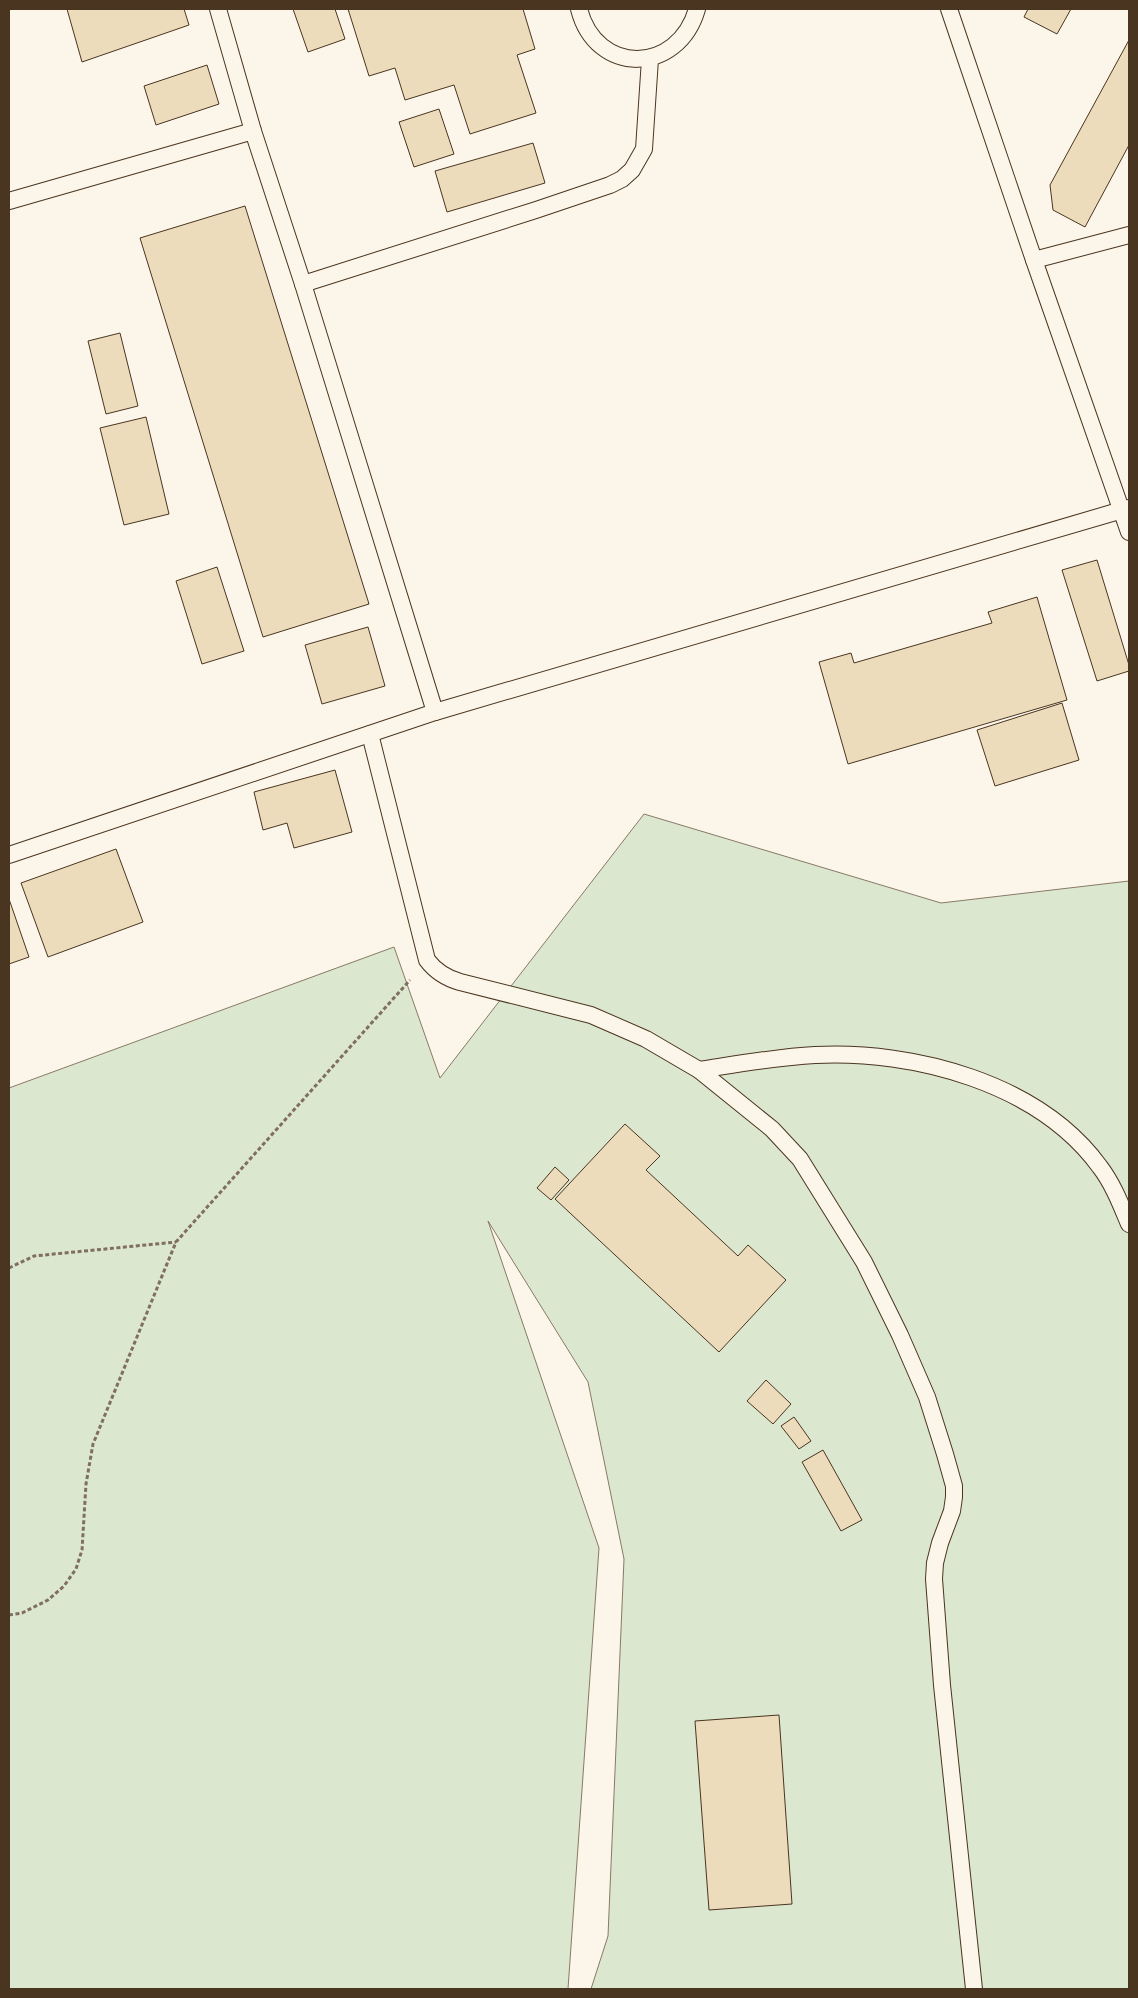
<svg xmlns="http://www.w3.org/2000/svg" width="1138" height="1998" viewBox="0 0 1138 1998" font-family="Rubik,sans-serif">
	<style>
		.green { fill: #dce7d0; stroke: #887966 }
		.building { fill: #ecdcbc; stroke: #4a3520 }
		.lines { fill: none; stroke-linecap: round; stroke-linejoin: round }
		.lane-casing { stroke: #4a3520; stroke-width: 18 }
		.path { stroke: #7f6f5c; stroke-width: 3; stroke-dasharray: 4 2.5; stroke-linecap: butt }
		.lane { stroke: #fbf6e9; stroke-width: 16 }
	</style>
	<rect width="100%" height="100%" fill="#fbf6e9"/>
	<polygon class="green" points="644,814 941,903 1129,881 1129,1989 591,1989 608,1936 624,1559 588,1382 488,1221 599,1548 568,1989 9,1989 9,1088 394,947 440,1078"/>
	<g class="building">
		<polygon points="67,9 184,9 189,25 82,62"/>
		<polygon points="293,9 335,9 345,39 308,52"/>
		<polygon points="348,9 523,9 535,49 517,55 536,113 470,134 454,85 405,100 395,68 369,76"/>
		<polygon points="1028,9 1071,9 1057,34 1024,17"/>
		<polygon points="1129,40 1129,145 1085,227 1053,210 1050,185"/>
		<polygon points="207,65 219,104 156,125 144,86"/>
		<polygon points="439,109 454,154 414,167 399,122"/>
		<polygon points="533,143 545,183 447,212 435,171"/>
		<polygon points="245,206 369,604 263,637 140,238"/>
		<polygon points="120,333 138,406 106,414 88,341"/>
		<polygon points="146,417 169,514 124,525 100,428"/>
		<polygon points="1097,560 1129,665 1129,671 1097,681 1062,570"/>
		<polygon points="217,567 244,651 202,664 176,581"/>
		<polygon points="1037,597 1067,700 848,764 819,662 851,653 854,663 992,623 988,612"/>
		<polygon points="368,627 385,686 322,704 305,645"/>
		<polygon points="1062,703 1079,760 995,786 977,730"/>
		<polygon points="335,770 352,832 294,848 287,823 263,830 254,792"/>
		<polygon points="116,849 143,922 48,957 21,883"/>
		<polygon points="9,899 29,957 9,964"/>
		<polygon points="625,1124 660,1156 646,1170 738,1256 748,1245 786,1280 719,1352 555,1199"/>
		<polygon points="555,1167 569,1180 551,1200 537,1188"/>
		<polygon points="766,1380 791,1404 773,1424 747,1401"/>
		<polygon points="794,1417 811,1441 799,1449 781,1426"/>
		<polygon points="823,1450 862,1520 841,1531 802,1462"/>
		<polygon points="779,1715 792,1904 709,1910 695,1721"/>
	</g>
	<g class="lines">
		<g class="lane-casing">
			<g id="lane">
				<polyline points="218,9 253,131 303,284 435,712"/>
				<path d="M579,9C596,76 678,75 697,9"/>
				<polyline points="949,9 1034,260 1129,532"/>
				<polyline points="9,201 253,131"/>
				<polyline points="1034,260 1129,235"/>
				<polyline points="303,284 536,210 610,185 622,179 632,170 644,149 650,59"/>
				<path d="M370,734L427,960C436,972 446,978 460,982L591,1015L646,1039L699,1070L772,1129L800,1159L864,1262L900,1335L927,1397L945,1454L954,1486V1497L952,1511L940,1543L935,1563L934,1579L942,1685L974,1989"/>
				<polyline points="9,855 435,712 1129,508"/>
				<path d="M699,1070C738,1064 776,1057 815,1055C914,1050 1039,1083 1100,1167C1113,1184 1121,1205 1129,1224"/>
			</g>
		</g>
		<g class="path">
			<polyline points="9,1268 34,1256 176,1242"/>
			<polyline points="9,1615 22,1613 48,1600 64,1586 76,1569 82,1550 86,1484 93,1444 176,1242 410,980"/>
		</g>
		<use href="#lane" class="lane"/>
	</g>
	<rect width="1138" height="1998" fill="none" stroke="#4a3520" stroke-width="20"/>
</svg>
